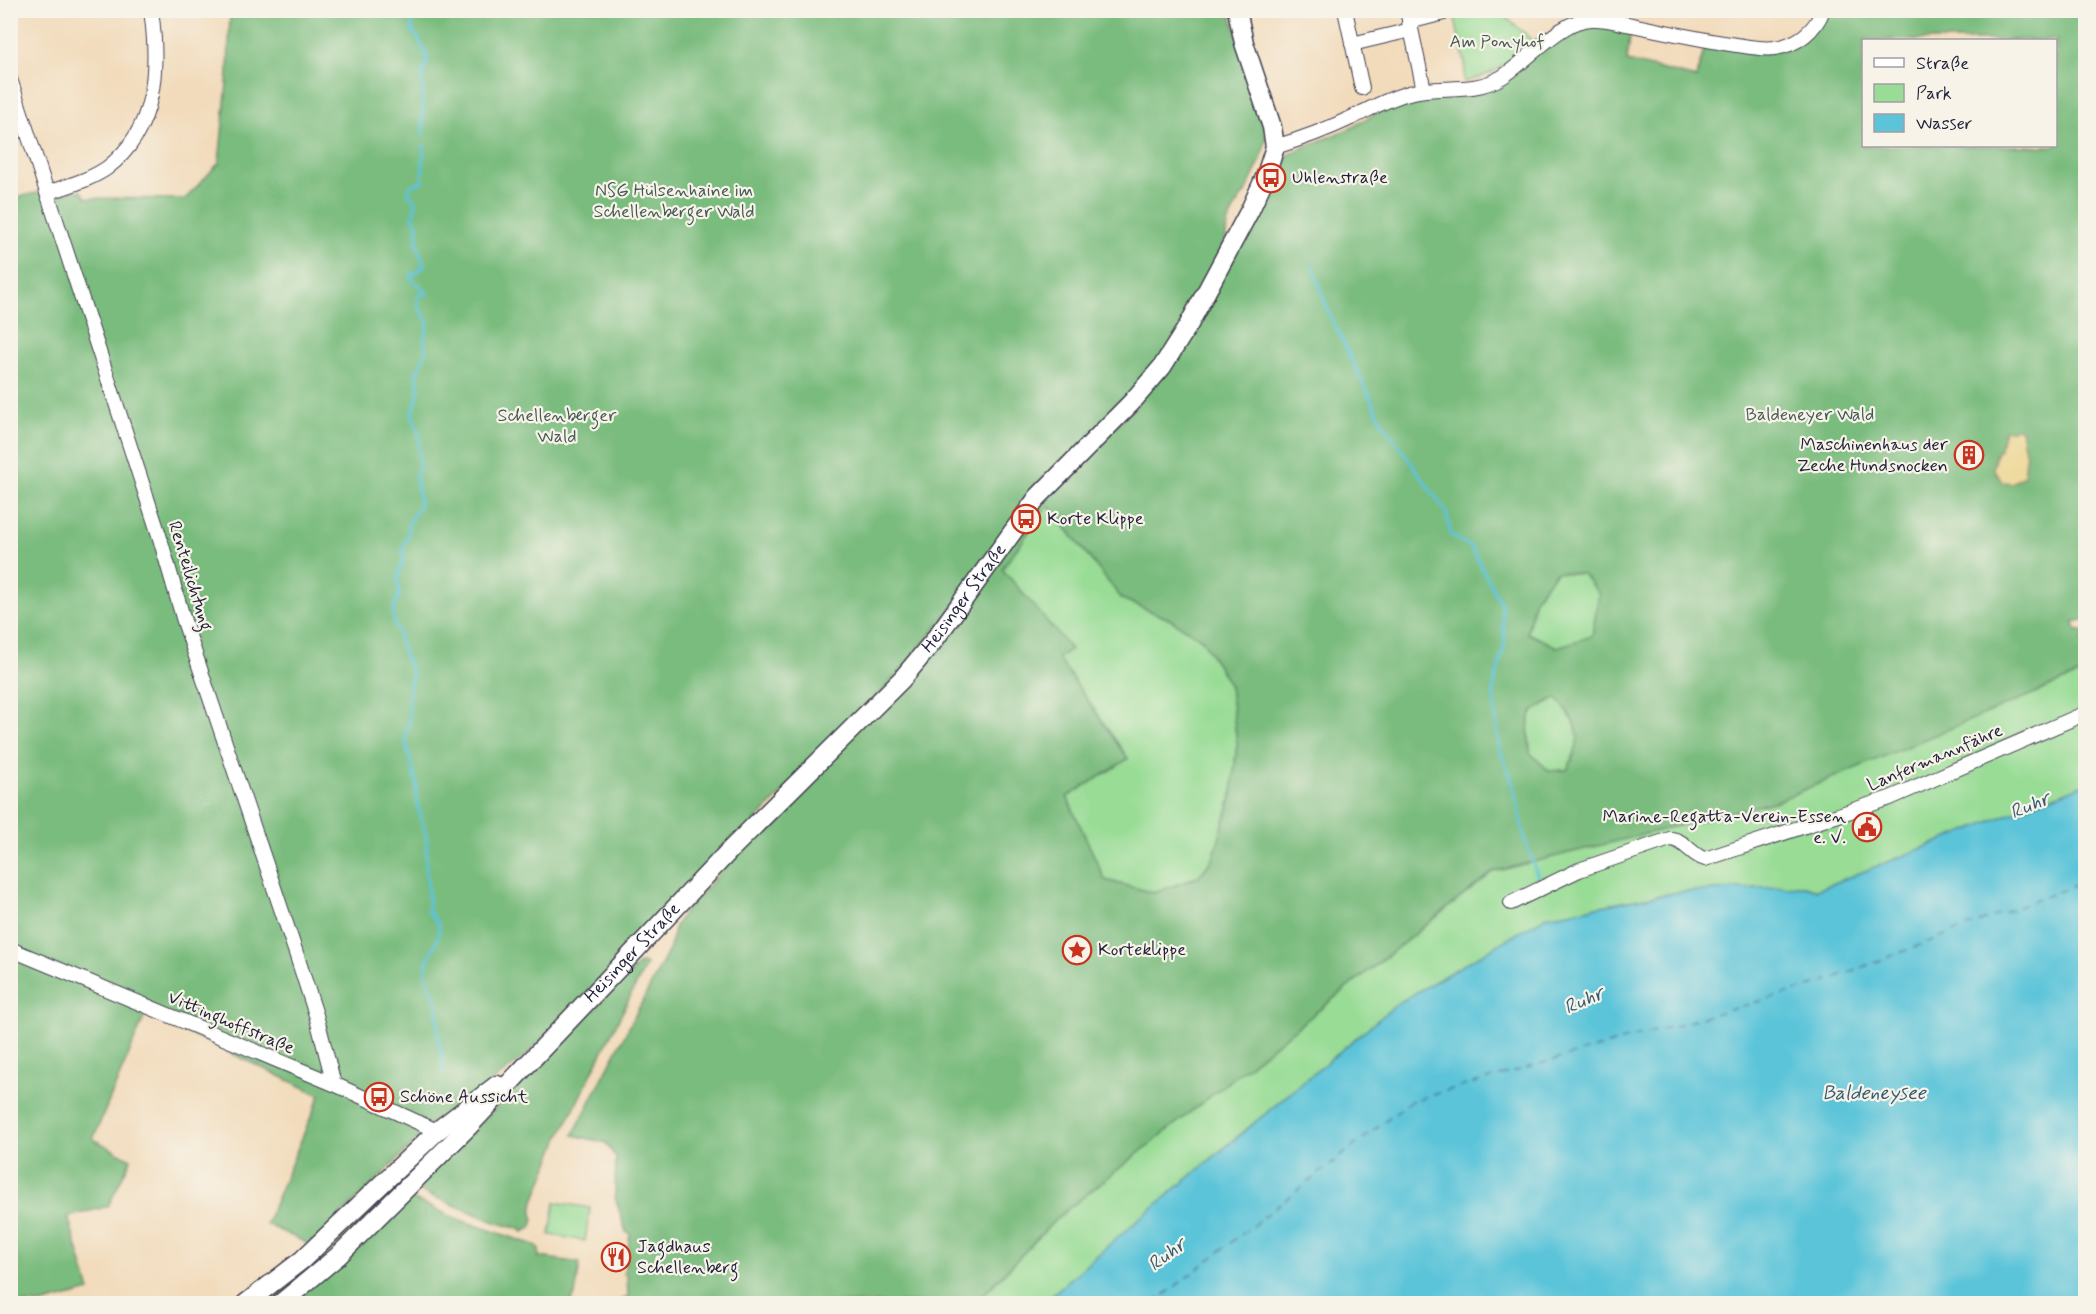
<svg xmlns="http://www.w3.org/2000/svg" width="2096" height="1314" viewBox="0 0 2096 1314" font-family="Mynerve,sans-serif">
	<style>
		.green { fill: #98dc95; stroke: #5d7f68; stroke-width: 1.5 }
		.forest { fill: #7abc7e; stroke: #4e6f5c; stroke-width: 1.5; fill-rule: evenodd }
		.sand { fill: #eeda9e; stroke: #887e6c; stroke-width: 1.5 }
		.water { fill: #5cc4d9; stroke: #3f738a; stroke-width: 1.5 }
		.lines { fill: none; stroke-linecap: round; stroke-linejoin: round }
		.stream { stroke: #5cc4d9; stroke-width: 3 }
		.ferry { stroke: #365b72; stroke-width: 1.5; stroke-dasharray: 8 6; stroke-linecap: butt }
		.minor-casing { stroke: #413e4e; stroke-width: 16 }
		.major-casing { stroke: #413e4e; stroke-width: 21 }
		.minor { stroke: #fff; stroke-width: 14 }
		.major { stroke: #fff; stroke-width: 18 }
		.labels { text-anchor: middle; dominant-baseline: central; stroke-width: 4.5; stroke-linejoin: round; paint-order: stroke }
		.park-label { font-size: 18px; fill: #455a56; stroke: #f7f3e8 }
		.poi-label { font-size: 18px; fill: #22223b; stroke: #f7f3e8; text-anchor: start }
		.street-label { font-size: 18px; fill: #22223b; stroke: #f7f3e8 }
		.water-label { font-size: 20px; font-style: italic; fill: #365b72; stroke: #f7f3e8 }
	</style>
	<rect width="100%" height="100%" fill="#f7f3e8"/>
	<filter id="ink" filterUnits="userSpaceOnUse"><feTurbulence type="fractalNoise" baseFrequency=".0167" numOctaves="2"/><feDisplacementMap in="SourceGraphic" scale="12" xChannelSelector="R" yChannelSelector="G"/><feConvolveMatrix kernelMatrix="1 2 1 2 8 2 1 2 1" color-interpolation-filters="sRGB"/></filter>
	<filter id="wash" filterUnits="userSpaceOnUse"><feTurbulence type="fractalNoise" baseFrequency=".008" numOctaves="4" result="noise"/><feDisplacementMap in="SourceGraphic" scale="24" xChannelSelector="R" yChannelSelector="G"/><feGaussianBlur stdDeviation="1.35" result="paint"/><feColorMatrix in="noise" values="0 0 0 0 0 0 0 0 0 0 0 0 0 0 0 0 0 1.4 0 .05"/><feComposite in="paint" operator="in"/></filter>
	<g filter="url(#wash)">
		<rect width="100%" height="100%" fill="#f2dbbb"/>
		<g class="green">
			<path d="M1453,11H1498L1535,42C1513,60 1493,76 1464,82L1465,63Z"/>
			<polygon points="1048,505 1122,599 1169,619 1202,639 1230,686 1237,743 1232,794 1214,857 1199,876 1154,893 1105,880 1067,797 1128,758 1058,658 1070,649 1002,569"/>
			<polygon points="1556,572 1583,574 1599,593 1592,637 1557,648 1527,633 1535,598"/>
			<polygon points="2085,672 2085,784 1817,890 1804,886 1679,892 1547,916 1398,1003 1125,1231 1043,1303 975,1304 1058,1217 1493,872 1777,801"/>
			<path d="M1557,698C1580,725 1585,737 1567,770L1549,771L1530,753C1528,718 1522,713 1557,698Z"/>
			<polygon points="432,1145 439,1147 424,1166 273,1303 253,1304"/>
			<polygon points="555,1202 590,1208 585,1241 550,1235"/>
		</g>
		<g class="forest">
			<polygon points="230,10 1230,11 1264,126 1266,139 1261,159 1245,193 1239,200 1227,224 1225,246 1160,364 909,663 529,1053 457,1110 444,1118 435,1119 416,1141 311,1245 266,1224 320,1095 146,1013 93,1139 131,1159 108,1206 68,1217 90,1291 41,1304 10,1303 10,199 36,193 59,194 80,190 87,198 185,199 219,163 228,73"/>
			<path d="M1825,11H2085L2086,619L2073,622L2077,631H2083L2085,635L2081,640L2085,648V672L1777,801L1493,872L1058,1217L975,1303H615L628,1297L627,1274H624L630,1234L626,1232L615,1197L616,1158L606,1143L573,1135L670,948L674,928L684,912L733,859L753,842L759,831L798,792L1045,497L1135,407L1268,196L1283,159L1295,151L1353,127L1388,106L1408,98L1466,93L1584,24L1631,29L1627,61L1696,78L1706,43L1788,47ZM1864,40H2056V146H1864ZM1048,505L1122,599L1169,619L1202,639L1230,686L1237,743L1232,794L1214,857L1199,877L1154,893L1105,880L1067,797L1128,759L1058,658L1071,649L1002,569ZM1556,572L1583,574L1599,594L1592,636L1557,647L1527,633L1535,598ZM1556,698C1580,725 1585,737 1567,770L1549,771L1530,753C1528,718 1522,713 1556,698Z"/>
			<polygon points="642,963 646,965 558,1140 534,1201 532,1214 534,1220 531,1228 523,1232 520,1229 495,1222 420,1191 418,1186 639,964"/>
			<polygon points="404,1198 410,1198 457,1219 537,1246 539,1249 539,1257 580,1263 575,1295 570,1303 288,1304"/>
		</g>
		<path class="sand" d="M2016,427L2021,430L2026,457L2024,476L2012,483L2002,482L1993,468L1996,453L2000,450C2000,443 2004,437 2005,430H2013Z"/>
		<polygon class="water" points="2085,784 2085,1303 1043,1303 1125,1231 1398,1003 1547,916 1679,892 1804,886 1817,890"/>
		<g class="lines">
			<g class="stream">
				<polyline points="408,10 412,14 412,30 418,38 428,59 422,77 423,135"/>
				<path d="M424,145L422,182L412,185L408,192L416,202L413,218L418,225L417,243L424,267L412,275L411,279L426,291L427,294L419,295L418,306L428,322V326L424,339L426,352L416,375L419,386L415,408L412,411L414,422L418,429L419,440V467L416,475L420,505L408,524V535L402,552L404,560C394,579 399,579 399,598L395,602L393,620L400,636L398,638L412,673L409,694V723L405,739L417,786C414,802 422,819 426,835C428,845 426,855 426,867C427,882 430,897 428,912C455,933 424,949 426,973C426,985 435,993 437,1003C439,1015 437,1028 439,1041C441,1052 445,1060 443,1072"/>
				<polyline points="1313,266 1328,311 1382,422 1446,512 1451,535 1471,547 1501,604 1505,642 1493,690 1499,748 1514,786 1524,837 1538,878"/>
			</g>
			<polyline class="ferry" points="1153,1304 1411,1101 1816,985 2086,881"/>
		</g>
	</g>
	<g filter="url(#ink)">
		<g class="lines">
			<g class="minor-casing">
				<g id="minor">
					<polyline points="1345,10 1362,88"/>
					<polyline points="1407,10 1424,90"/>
					<polyline points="1409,22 1444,13"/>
					<polyline points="1352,44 1411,30"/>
					<polyline points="10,79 159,535 184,621 296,953 316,1015 334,1084"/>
					<path d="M1275,147C1301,139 1326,130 1351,118C1370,109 1389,98 1409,93C1440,84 1472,95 1502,77C1528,61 1561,19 1592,19C1606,18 1619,23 1632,25C1665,32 1698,39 1730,44C1745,46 1761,50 1775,48C1797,45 1815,31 1823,10"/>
					<path d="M47,193C67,186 90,180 107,168C157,130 159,67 151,10"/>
					<path d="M1511,903L1579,870L1670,839C1684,839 1692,856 1705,859L1890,798L2086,713"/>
					<polyline points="10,949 334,1084 437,1131"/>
				</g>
			</g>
			<g class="major-casing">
				<g id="major">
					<polyline points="245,1304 302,1260 437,1131 497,1085"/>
					<path id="s1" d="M280,1304L338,1256L468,1127L731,849L902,679L932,643L1038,497L1131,403L1162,367L1188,326L1250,210L1266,175L1275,147L1272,127L1244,43L1237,10"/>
				</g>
			</g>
			<use href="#minor" class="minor"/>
			<use href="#major" class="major"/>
		</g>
	</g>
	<defs>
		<g id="bus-ring" transform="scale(1.5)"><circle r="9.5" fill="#f7f3e8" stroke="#c8321e" stroke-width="1.5"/><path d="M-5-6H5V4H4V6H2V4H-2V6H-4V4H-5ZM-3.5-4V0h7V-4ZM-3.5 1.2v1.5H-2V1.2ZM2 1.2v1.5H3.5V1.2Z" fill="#c8321e"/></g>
		<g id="building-ring" transform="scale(1.5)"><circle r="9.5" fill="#f7f3e8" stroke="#c8321e" stroke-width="1.5"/><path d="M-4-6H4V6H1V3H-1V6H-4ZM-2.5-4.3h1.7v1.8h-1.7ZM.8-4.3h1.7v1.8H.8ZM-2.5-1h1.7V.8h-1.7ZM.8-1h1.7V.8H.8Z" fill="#c8321e"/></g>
		<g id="civic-ring" transform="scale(1.5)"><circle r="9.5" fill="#f7f3e8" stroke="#c8321e" stroke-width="1.5"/><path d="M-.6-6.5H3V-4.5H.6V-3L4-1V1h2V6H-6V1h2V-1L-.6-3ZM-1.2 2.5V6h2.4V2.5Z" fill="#c8321e"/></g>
		<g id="sight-ring" transform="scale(1.5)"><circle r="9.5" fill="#f7f3e8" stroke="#c8321e" stroke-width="1.5"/><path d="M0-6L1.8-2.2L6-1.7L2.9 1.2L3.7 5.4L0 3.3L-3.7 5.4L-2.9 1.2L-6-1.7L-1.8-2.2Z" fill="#c8321e"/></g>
		<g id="restaurant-ring" transform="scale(1.5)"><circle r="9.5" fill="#f7f3e8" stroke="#c8321e" stroke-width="1.5"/><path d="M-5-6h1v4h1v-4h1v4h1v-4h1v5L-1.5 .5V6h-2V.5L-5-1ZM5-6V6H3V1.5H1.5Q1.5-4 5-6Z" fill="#c8321e"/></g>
	</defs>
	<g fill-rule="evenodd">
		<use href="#bus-ring" x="1271" y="178"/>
		<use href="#building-ring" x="1969" y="455"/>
		<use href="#bus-ring" x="1026" y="519"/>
		<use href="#civic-ring" x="1867" y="827"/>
		<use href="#sight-ring" x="1077" y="950"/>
		<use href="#bus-ring" x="379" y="1097"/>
		<use href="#restaurant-ring" x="616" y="1257"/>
	</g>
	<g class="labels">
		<g class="park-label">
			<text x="1497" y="42">Am Ponyhof</text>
			<text x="674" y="191">NSG Hülsenhaine im<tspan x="674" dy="21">Schellenberger Wald</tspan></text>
			<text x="1810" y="415">Baldeneyer Wald</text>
			<text x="557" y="416">Schellenberger<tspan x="557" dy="21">Wald</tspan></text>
		</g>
		<g class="poi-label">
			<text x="1292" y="178">Uhlenstraße</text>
			<text x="1948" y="445" text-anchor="end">Maschinenhaus der<tspan x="1948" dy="21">Zeche Hundsnocken</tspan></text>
			<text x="1047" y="519">Korte Klippe</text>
			<text x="1846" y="817" text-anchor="end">Marine-Regatta-Verein-Essen<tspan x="1846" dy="21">e. V.</tspan></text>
			<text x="1098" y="950">Korteklippe</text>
			<text x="400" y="1097">Schöne Aussicht</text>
			<text x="637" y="1247">Jagdhaus<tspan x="637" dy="21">Schellenberg</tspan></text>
		</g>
		<g class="street-label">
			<text transform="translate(190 576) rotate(73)">Renteilichtung</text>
			<text stroke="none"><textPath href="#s1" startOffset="984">Heisinger Straße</textPath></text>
			<text transform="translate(1935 758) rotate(-23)">Lanfermannfähre</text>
			<text stroke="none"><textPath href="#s1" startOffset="498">Heisinger Straße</textPath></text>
			<text transform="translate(231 1023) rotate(23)">Vittinghoffstraße</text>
		</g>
		<g class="water-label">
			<text transform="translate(2030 806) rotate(-23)">Ruhr</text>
			<text transform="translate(1584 1001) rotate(-24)">Ruhr</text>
			<text x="1874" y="1093">Baldeneysee</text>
			<text transform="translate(1167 1255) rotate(-37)">Ruhr</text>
		</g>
	</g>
	<rect width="2096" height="1314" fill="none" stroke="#f7f3e8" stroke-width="36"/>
	<rect x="1862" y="39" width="195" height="108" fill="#f7f3e8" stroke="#a29fa3" stroke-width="1.5"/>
	<rect x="1874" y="58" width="30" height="9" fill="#ffffff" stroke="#a29fa3" stroke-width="1.5"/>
	<text x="1916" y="69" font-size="18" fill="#22223b">Straße</text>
	<rect x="1874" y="84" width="30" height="18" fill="#98dc95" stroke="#a29fa3" stroke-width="1.5"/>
	<text x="1916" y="99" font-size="18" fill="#22223b">Park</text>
	<rect x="1874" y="114" width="30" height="18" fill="#5cc4d9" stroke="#a29fa3" stroke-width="1.5"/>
	<text x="1916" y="129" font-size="18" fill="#22223b">Wasser</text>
</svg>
